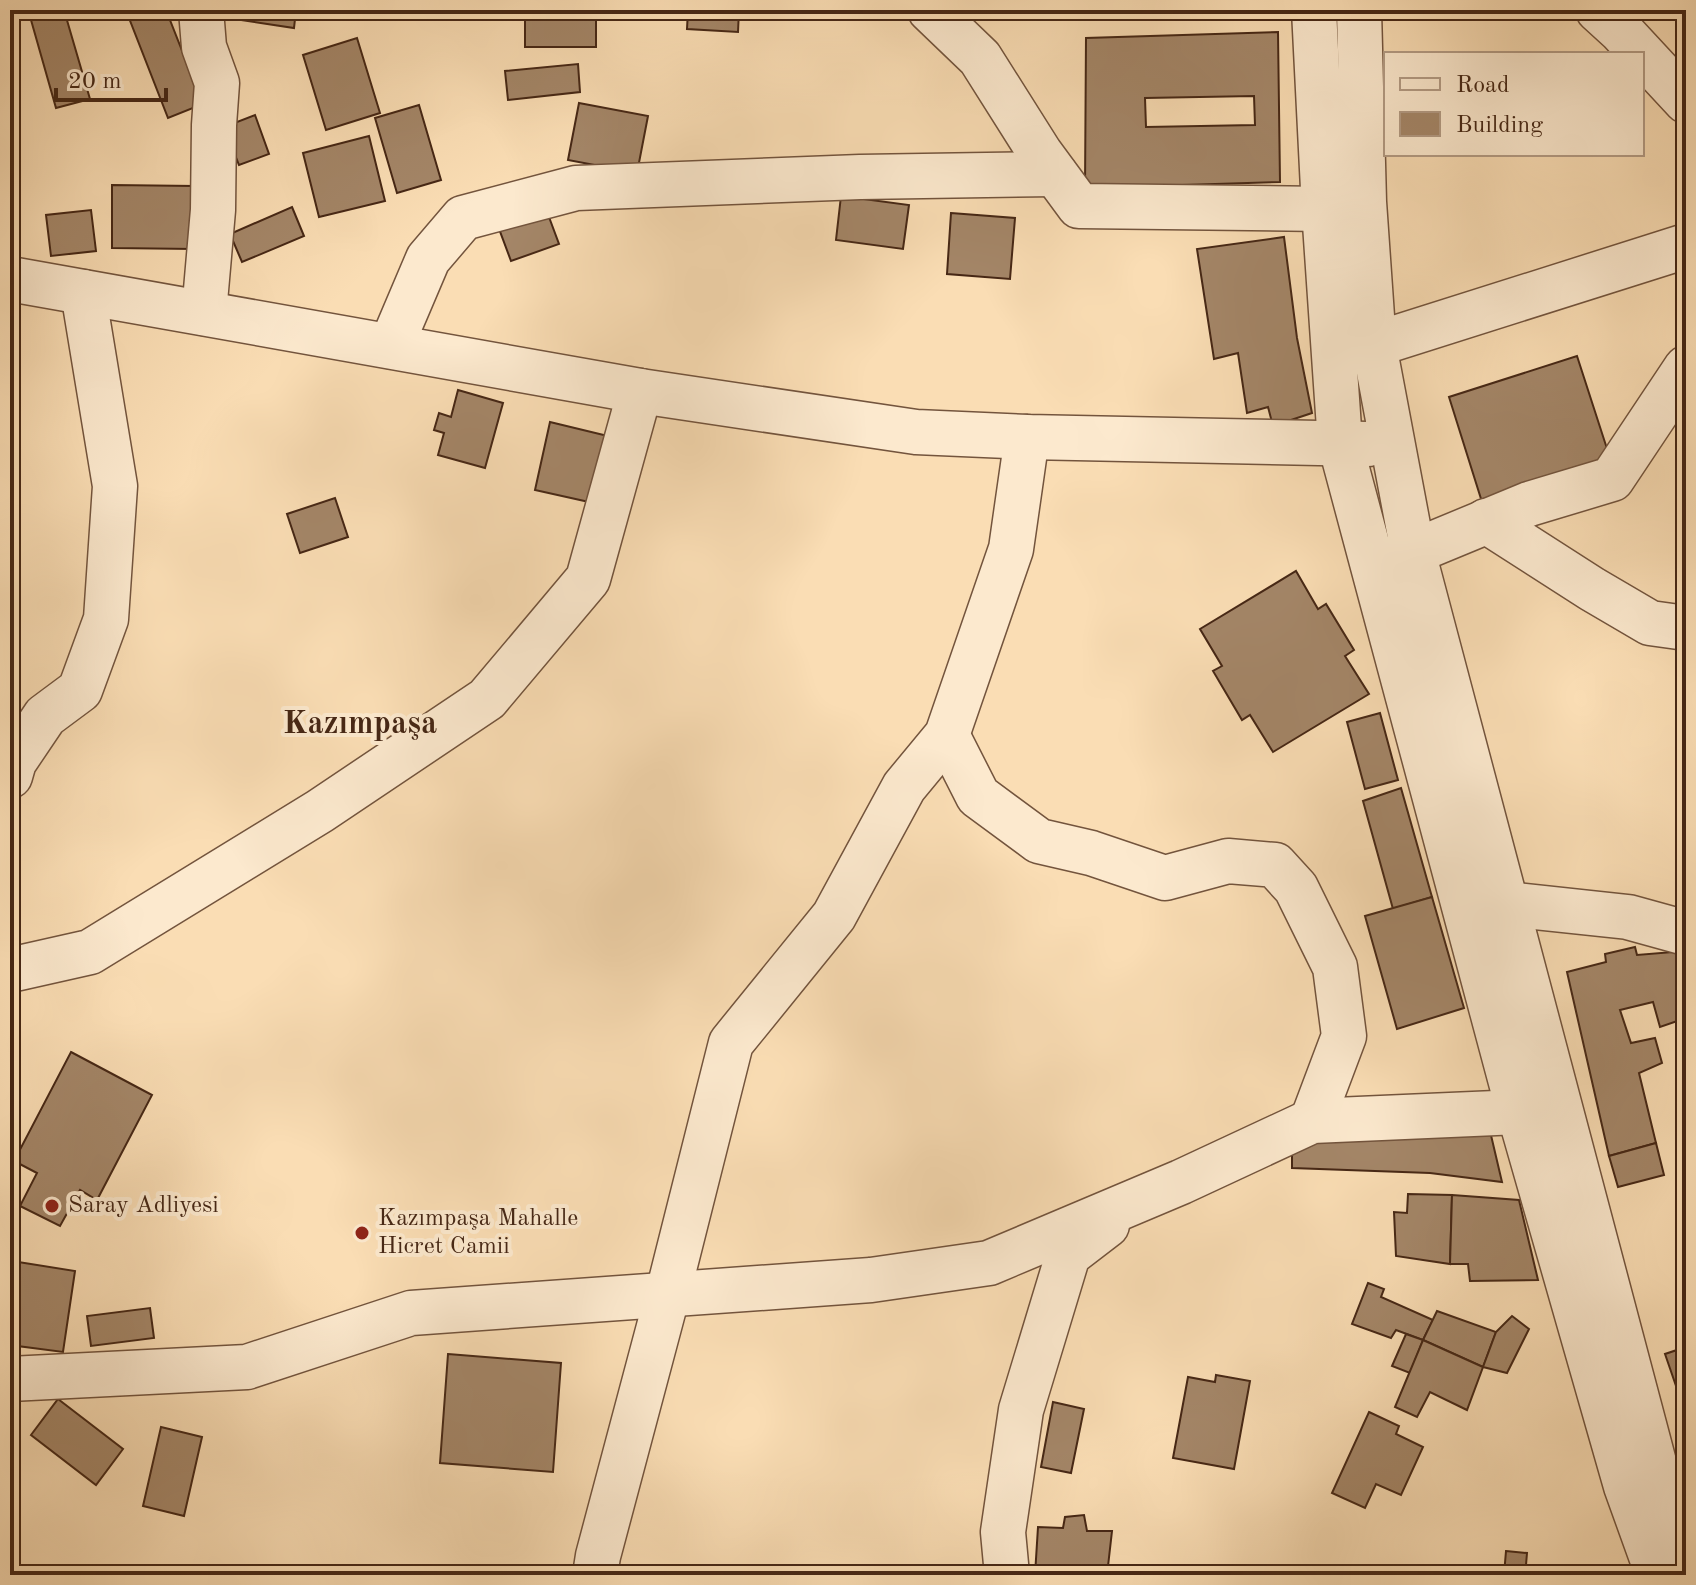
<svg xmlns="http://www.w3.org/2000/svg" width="1696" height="1585" viewBox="0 0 1696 1585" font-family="'Old Standard TT',serif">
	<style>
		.building { fill: #a48668; stroke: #462715; stroke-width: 2; fill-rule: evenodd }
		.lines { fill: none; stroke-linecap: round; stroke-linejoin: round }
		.minor-casing { stroke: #73543d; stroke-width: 47 }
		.minor { stroke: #fce9ce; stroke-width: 44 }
		.poi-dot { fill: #8f2418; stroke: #fce9ce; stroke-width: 3 }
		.labels { text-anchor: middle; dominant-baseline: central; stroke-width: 8; stroke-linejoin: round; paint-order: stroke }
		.poi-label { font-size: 24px; fill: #462715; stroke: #fce9ce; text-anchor: start }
		.district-label { font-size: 32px; font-weight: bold; fill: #462715; stroke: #fce9ce }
	</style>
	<rect width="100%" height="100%" fill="#faddb4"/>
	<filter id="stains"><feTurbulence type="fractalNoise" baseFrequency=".0025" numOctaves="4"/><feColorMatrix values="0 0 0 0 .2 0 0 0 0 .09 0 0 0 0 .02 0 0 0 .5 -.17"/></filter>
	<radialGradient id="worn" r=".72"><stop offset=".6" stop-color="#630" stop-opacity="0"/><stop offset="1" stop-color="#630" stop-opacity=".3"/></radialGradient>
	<g class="building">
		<polygon points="64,10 90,99 56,108 31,20"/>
		<polygon points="148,10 166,10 203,104 168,118 129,18"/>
		<polygon points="215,10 296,10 294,28 214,16"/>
		<rect x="525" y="10" width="71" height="37"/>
		<polygon points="688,10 739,10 738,32 687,29"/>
		<path d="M1278,32L1280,182L1085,188L1086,38ZM1254,96L1255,125L1146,127L1145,98Z"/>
		<polygon points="357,38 380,113 326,130 303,55"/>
		<polygon points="578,64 580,92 508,100 505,71"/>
		<polygon points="10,84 16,84 18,202 10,202"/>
		<polygon points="579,103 648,116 637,173 568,160"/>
		<polygon points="419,105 441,180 397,193 375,118"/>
		<polygon points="255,115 269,154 239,165 224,127"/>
		<polygon points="369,136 385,201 319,217 303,153"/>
		<polygon points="112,185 195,186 194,249 112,248"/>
		<polygon points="841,196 909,205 903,249 836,240"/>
		<polygon points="292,207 304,236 242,262 230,234"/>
		<polygon points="546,209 559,244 511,261 498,226"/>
		<polygon points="91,210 96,251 51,256 46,215"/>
		<polygon points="951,213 1015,218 1010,279 947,274"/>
		<polygon points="1284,237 1297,338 1312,413 1273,426 1268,407 1247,413 1238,353 1214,359 1197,249"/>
		<polygon points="1577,356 1611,461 1482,502 1449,397"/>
		<polygon points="458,390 503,403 485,468 438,455 444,433 434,430 439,413 451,417"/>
		<polygon points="550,422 612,437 598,504 535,490"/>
		<polygon points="335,498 348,537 300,553 287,514"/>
		<polygon points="1296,571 1318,609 1326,604 1354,650 1345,656 1369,694 1273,752 1250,715 1242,720 1213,671 1222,666 1200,629"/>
		<polygon points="1380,713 1398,780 1365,789 1347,722"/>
		<polygon points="1401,788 1432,897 1393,909 1363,801"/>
		<polygon points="1432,897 1464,1008 1397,1029 1365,916"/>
		<polygon points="1635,947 1637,955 1685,951 1686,1018 1660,1027 1653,1002 1620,1010 1631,1043 1655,1038 1662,1063 1639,1073 1656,1143 1609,1156 1567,972 1606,962 1605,954"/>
		<polygon points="71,1052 152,1095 97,1200 80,1190 60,1226 20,1206 37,1173 14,1161"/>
		<polygon points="1490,1131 1502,1182 1430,1173 1292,1168 1292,1139"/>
		<polygon points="1656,1143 1664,1175 1618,1187 1609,1156"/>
		<polygon points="1408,1194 1452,1195 1450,1264 1396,1256 1394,1212 1407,1213"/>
		<polygon points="1452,1195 1519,1200 1538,1280 1470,1281 1468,1264 1450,1264"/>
		<polygon points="12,1261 75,1271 63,1352 10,1345 10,1274"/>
		<polygon points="1368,1283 1384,1289 1381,1297 1433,1320 1423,1340 1396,1330 1391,1338 1352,1324"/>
		<polygon points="150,1308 154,1338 91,1346 87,1316"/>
		<polygon points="1437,1311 1496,1332 1483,1367 1423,1340"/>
		<polygon points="1512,1316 1529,1329 1507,1373 1483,1367 1496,1332"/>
		<polygon points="1406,1334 1423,1340 1410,1373 1392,1366"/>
		<polygon points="1423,1340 1483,1367 1467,1410 1430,1392 1417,1417 1395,1407"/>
		<polygon points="1686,1347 1686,1415 1665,1354"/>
		<polygon points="448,1354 561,1363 553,1472 440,1463"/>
		<polygon points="1216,1375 1250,1381 1234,1469 1173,1458 1188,1377 1215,1382"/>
		<polygon points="58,1399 123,1449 96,1485 31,1435"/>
		<polygon points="1053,1402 1084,1409 1071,1473 1041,1467"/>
		<polygon points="1369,1412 1399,1426 1396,1434 1423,1447 1401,1495 1376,1484 1365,1508 1332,1493"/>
		<polygon points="161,1427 202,1437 184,1516 143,1506"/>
		<polygon points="1084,1515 1087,1531 1112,1531 1107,1575 1035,1575 1038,1527 1063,1528 1065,1517"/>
		<polygon points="1506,1551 1527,1553 1526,1565 1535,1565 1534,1575 1504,1575"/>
	</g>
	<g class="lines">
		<g class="minor-casing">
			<g id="minor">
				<polyline points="201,10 204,47 217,83 214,125 213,210 204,313"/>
				<polyline points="930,10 980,58 1040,153 1079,206 1324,209 1352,204"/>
				<polyline points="1314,10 1324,209 1340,443 1519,1112 1626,1486 1658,1575"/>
				<polyline points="1359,10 1364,202 1374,345 1413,552 1679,1557"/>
				<polyline points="1598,10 1621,31 1686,101"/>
				<polyline points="10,279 640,391 916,432 1027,437 1368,444"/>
				<polyline points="391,346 428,259 463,218 576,188 860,177 1055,174"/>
				<polyline points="1348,353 1686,246"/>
				<polyline points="1486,521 1592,589 1650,623 1686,628"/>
				<polyline points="1386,561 1413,552 1529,504 1612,479 1686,368"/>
				<polyline points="947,735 978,796 1039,841 1091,853 1165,878 1228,861 1275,865 1296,888 1335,967 1344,1036 1312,1121"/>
				<polyline points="10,776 14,762 45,716 80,690 106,619 115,486 83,292"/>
				<polyline points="1507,904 1628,917 1686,933"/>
				<polyline points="10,970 90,952 320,811 487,699 588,579 640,391"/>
				<polyline points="10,1379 247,1367 411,1313 871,1280 989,1263 1181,1182 1312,1121 1519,1112"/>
				<polyline points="595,1575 598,1556 668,1293 731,1043 834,916 904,787 947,735 1011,549 1027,437"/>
				<polyline points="1007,1575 1003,1532 1021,1410 1068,1255 1107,1225"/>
			</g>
		</g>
		<use href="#minor" class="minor"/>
	</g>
	<g class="poi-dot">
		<circle cx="52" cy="1206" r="8"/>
		<circle cx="362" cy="1233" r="8"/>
	</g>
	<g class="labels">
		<g class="poi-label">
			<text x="68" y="1206">Saray Adliyesi</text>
			<text x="378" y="1219">Kazımpaşa Mahalle<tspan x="378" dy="28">Hicret Camii</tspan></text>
		</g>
		<g class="district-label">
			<text x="360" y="725">Kazımpaşa</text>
		</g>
	</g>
	<rect width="1696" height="1585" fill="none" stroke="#faddb4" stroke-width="40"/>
	<rect x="12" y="12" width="1672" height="1561" fill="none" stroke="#462715" stroke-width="4"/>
	<rect x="20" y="20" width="1656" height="1545" fill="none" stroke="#462715" stroke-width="2"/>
	<rect x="1384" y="52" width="260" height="104" fill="#fce9ce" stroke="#b39b84" stroke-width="2"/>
	<rect x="1400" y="78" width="40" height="12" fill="#fce9ce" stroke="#b39b84" stroke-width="2"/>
	<text x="1456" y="92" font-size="24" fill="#462715">Road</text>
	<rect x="1400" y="112" width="40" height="24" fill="#a48668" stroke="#b39b84" stroke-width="2"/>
	<text x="1456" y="132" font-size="24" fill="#462715">Building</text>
	<path d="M56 88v12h110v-12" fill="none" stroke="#462715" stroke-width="4"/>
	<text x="68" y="88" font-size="24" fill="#462715" stroke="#fce9ce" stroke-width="6" paint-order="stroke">20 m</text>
	<rect width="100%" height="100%" filter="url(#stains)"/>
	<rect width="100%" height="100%" fill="url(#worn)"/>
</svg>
